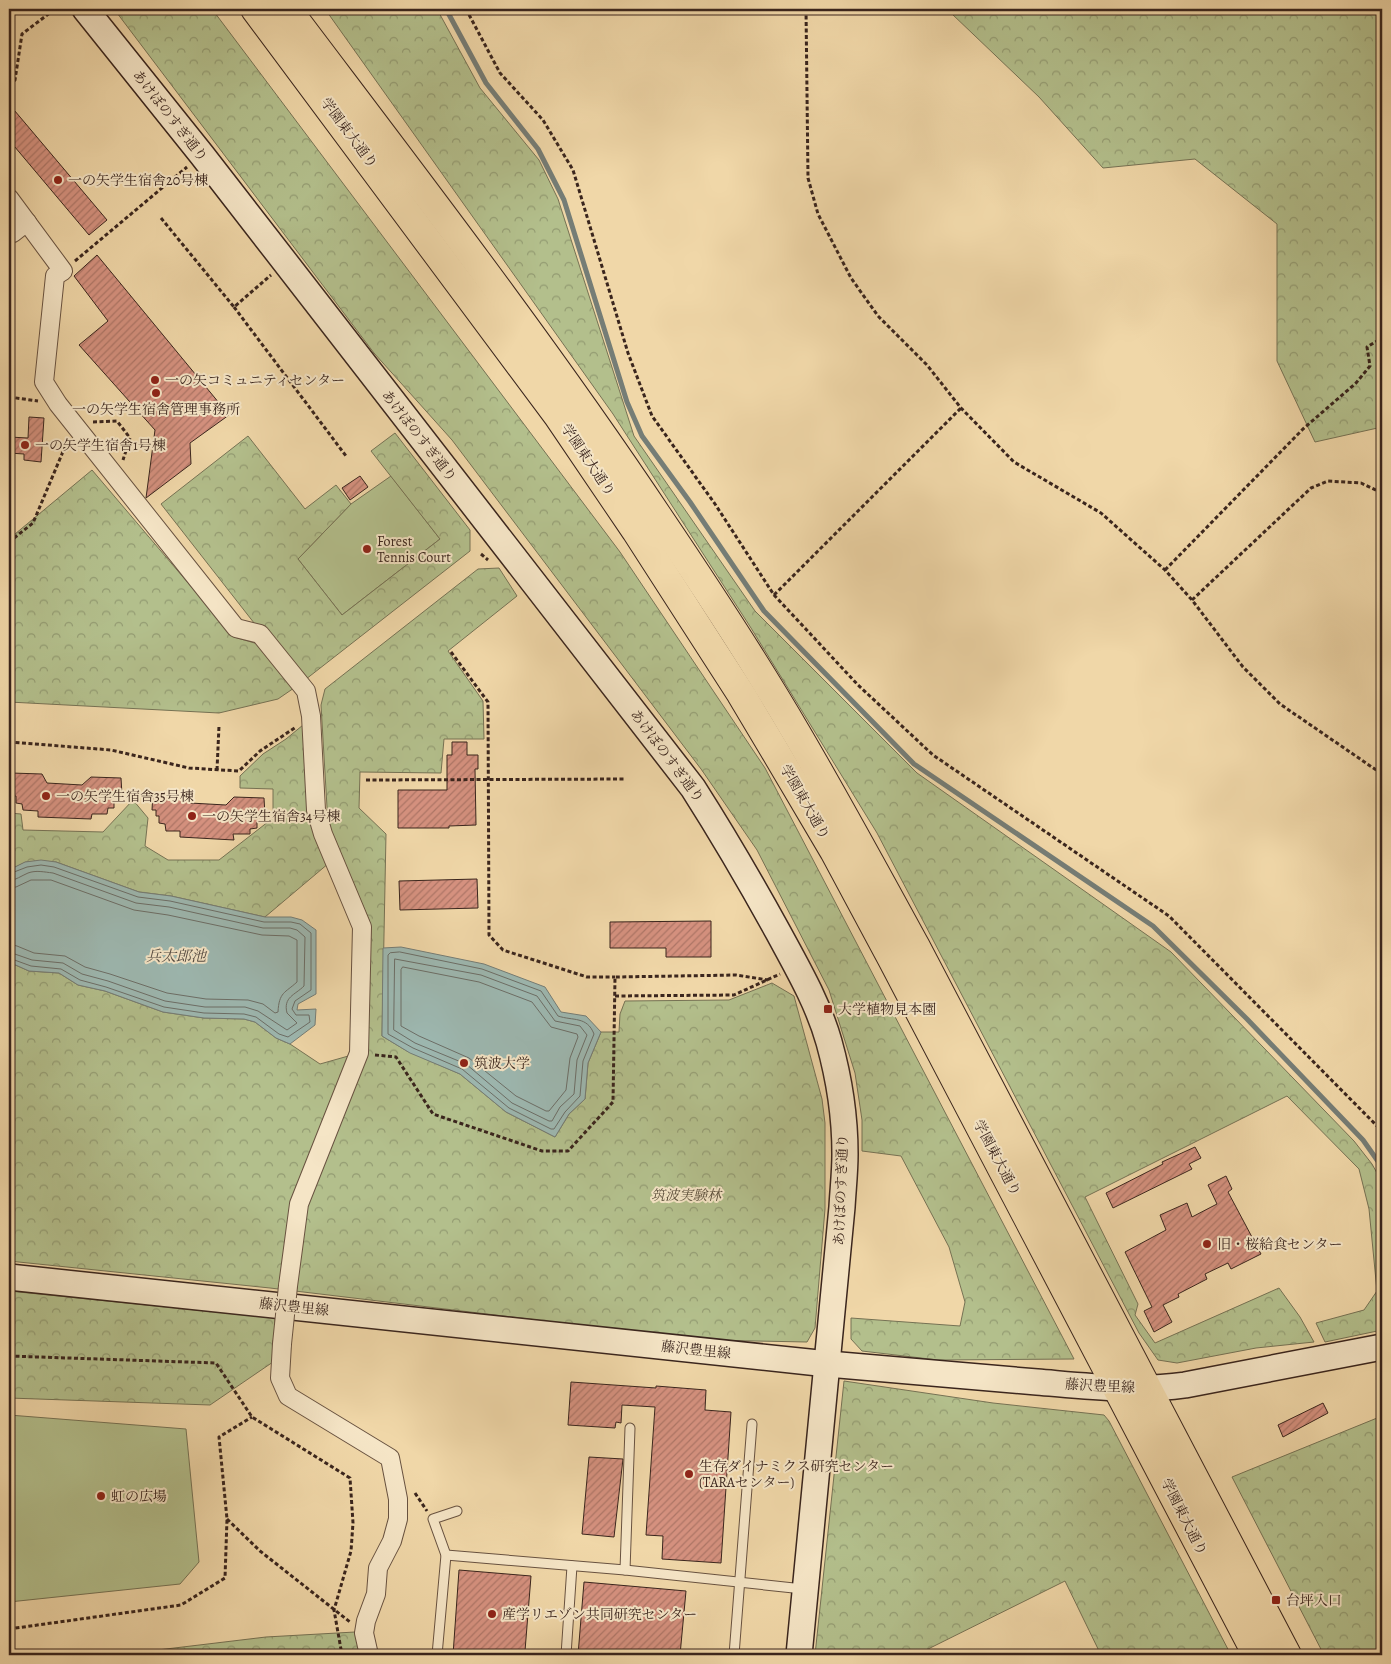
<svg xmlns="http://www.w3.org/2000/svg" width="1391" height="1664" viewBox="0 0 1391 1664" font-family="Alegreya,'Noto Serif JP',serif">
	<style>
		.green { fill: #b3bf8c; stroke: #767254 }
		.forest { fill: url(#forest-crowns); stroke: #767254 }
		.water { fill: #9db8b1; stroke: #757d76 }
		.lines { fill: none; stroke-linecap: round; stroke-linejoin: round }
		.shore { stroke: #6c6e67; stroke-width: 1 }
		.stream { stroke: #757d76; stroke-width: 5 }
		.building { fill: url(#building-hatch); stroke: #3a251d }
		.lane-casing { stroke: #685240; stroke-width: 11 }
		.street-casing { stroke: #685240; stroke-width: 20 }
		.secondary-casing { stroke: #3a251d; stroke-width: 28 }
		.primary-casing { stroke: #3a251d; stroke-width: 30 }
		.path { stroke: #3a251d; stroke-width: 3; stroke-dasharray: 4 2.5; stroke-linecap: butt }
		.lane { stroke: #f5e5c6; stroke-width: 9 }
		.street { stroke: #f5e5c6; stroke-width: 18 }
		.secondary { stroke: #f5e5c6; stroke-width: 25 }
		.primary { stroke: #f0d7a8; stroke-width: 28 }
		.street-bridge-casing { stroke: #685240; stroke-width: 20; stroke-linecap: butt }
		.street-bridge { stroke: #f5e5c6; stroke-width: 18 }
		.poi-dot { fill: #8f2418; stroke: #f5e5c6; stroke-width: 2 }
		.labels { text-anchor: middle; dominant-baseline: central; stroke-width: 4; stroke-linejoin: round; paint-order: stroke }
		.street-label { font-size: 14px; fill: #3a251d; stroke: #f5e5c6 }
		.poi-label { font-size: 14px; fill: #3a251d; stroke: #f5e5c6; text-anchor: start }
		.park-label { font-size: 14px; font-style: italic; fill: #584c39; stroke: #f5e5c6 }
		.water-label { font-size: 15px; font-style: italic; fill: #534a42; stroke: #f5e5c6 }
	</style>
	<defs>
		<pattern id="forest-crowns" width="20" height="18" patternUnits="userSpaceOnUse" patternTransform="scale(1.25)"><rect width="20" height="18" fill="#b3bf8c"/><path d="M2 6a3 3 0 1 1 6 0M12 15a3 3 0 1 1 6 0" fill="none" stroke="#939b72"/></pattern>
		<pattern id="building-hatch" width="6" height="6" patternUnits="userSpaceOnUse" patternTransform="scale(1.25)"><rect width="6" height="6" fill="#d5917f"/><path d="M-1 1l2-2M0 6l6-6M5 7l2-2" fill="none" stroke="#ae7667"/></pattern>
	</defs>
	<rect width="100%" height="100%" fill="#f0d7a8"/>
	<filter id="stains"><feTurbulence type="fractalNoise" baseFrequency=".004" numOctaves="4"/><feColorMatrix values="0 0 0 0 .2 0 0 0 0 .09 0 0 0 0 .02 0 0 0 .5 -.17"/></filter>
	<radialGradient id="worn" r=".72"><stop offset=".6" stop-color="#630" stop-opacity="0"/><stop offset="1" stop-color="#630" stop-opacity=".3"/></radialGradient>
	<g class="green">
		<polygon points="391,476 440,539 342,615 298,559 351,504"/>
		<polygon points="9,1415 186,1429 199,1562 180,1584 9,1602"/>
	</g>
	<g class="forest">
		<polygon points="114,9 212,9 620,552 765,768 1074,1359 938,1360 862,1351 851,1339 851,1318 960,1326 965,1302 949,1247 901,1156 862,1151 862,1120 855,1073 829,990 757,850 701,769 452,440 374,353"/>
		<polygon points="325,9 437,9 480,88 539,160 558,199 634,436 755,611 917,773 1171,952 1354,1141 1372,1164 1382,1182 1382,1330 1325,1342 1316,1323 1364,1310 1377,1291 1369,1209 1359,1169 1287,1096 1085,1197 1138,1304 1135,1315 1155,1343 1279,1288 1300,1317 1314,1342 1256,1348 1177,1363 1158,1360 1139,1333 877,833 751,628 613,414"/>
		<polygon points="956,9 1382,9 1382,427 1315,442 1277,361 1277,224 1195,159 1103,168 1039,97 952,14"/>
		<polygon points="395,433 470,530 470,551 301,683 161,504 248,436 305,509 336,485 351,504 298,559 342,615 440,539 371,451"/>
		<polygon points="92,470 234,637 258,644 294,688 278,699 219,713 9,702 9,539"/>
		<polygon points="499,568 517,596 448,651 483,701 484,739 444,739 441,773 360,772 359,808 386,834 382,1036 407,1051 460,1074 506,1112 555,1137 569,1114 585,1099 588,1063 601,1032 619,1032 620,1014 625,1001 729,1000 772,983 794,996 822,1099 825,1123 825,1209 815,1328 807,1342 704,1340 270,1288 9,1261 9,962 29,971 59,973 78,985 105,991 163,1012 204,1018 244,1019 255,1022 276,1038 290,1044 320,1064 359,1053 366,1044 369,920 328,824 321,705 325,689 478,569"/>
		<polygon points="303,725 306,725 329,863 265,917 171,896 139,892 56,862 26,862 9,870 9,813 21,814 23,830 103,832 133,800 148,818 145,846 168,860 219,860 273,818 273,789 240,788 240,776 263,754 286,739"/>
		<polygon points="9,1291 275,1318 273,1362 210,1405 9,1398"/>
		<polygon points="844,1381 993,1403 1104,1415 1109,1421 1231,1655 1101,1655 1065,1581 916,1655 815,1655"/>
		<polygon points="1382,1416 1382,1655 1324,1655 1232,1477"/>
		<polygon points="355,1632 366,1655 116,1655 266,1637"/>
	</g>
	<g class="water">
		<polygon points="41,860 56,862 139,892 171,896 265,917 291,917 302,920 316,930 316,994 298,1004 297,1010 316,1009 315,1025 290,1044 276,1038 255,1022 244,1019 204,1018 163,1012 105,991 78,985 59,973 29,971 11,963 9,962 9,870 25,862"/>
		<polygon points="401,947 484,964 545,987 561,1012 586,1016 601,1032 588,1063 585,1099 569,1114 555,1137 506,1112 460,1074 410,1053 382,1036 383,948"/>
	</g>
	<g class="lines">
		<g class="shore">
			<polyline points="9,874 27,867 41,865 54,867 138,897 170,901 264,922 291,922 300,924 311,933 311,990 295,1001 292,1009 296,1015 309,1015 310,1022 288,1037 279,1034 256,1017 244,1014 204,1013 164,1007 106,987 80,980 61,969 31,966 9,958"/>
			<path d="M9,881C16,880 21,876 28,873C36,870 44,872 53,873L136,903L169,907L263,928H290L297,930L305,937L304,986C295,995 283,997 287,1013L297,1023L287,1030L258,1011L245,1007H205L165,1001L108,981L82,974L63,963L32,960L9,952"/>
			<path d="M9,888L16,887L31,880H51L134,910L168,915L262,935L289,936L297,940V982C285,993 279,992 278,1012L275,1013L263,1004L248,1000L206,999L167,993L110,974L85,967L65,956L34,953L17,946L9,944"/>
			<path d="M400,952L482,969L541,991L558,1016C573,1021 587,1016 594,1034L583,1061L580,1096L565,1112L554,1129H551L509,1108L462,1069L413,1048L388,1034V955L390,953Z"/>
			<polygon points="395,959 481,975 537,996 555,1021 580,1026 587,1035 577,1060 574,1094 560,1107 552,1121 549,1121 512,1103 466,1064 415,1043 394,1030"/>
			<polygon points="403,967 479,982 532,1002 551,1027 577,1034 578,1037 570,1058 566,1090 549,1111 546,1111 516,1096 469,1058 419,1036 401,1026 401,970"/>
		</g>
		<polyline class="stream" points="446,9 486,83 538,149 564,200 627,402 642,436 690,502 764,611 914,764 1153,926 1247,1019 1363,1140 1382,1167"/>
	</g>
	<g class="building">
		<polygon points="9,104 107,220 89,235 9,140"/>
		<polygon points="97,255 229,415 190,443 191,464 146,498 155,430 79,345 108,321 74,276"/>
		<polygon points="29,417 44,418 41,462 24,460 24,454 9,453 9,437 28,438"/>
		<polygon points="360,476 368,487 350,500 342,488"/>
		<polygon points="452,742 467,742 467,755 478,755 478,769 475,769 476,825 449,826 449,828 398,828 398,790 447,790 447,755 452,755"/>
		<polygon points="11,773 42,774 47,783 82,785 91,777 121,778 122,795 118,796 118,801 114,802 114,808 108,808 107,814 92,814 91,819 38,817 38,811 23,810 22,804 16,803 16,796 13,796 13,790 9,790"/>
		<polygon points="153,793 184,794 190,803 226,805 234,797 264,798 265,815 261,815 261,821 257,822 257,828 250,829 250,834 233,834 234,840 180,837 180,831 166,831 165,824 159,823 159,816 156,816 156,810 152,810"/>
		<polygon points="477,879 478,908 400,910 399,881"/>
		<polygon points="711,921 711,957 666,957 666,948 610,948 610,922"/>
		<polygon points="1195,1147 1201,1158 1189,1164 1192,1169 1113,1208 1106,1193 1163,1164 1162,1162"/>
		<polygon points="1226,1176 1232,1189 1228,1192 1261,1254 1231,1269 1228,1263 1205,1274 1207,1279 1178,1294 1179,1297 1163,1305 1172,1322 1154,1332 1144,1311 1152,1307 1125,1252 1166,1230 1160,1215 1187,1203 1192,1217 1217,1204 1208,1185"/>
		<polygon points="571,1382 656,1388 656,1386 706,1390 705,1410 731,1412 721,1563 662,1559 663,1536 646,1535 655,1407 622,1405 621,1423 616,1422 615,1428 568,1425"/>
		<polygon points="1323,1403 1328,1413 1283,1437 1278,1425"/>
		<polygon points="589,1457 623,1459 614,1537 582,1534"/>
		<polygon points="459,1570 531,1576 525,1651 518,1655 453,1655"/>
		<polygon points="584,1582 686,1591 680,1655 578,1655"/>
	</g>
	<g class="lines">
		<g class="lane-casing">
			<g id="lane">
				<polyline points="446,1555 625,1570 803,1589"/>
				<polyline points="625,1570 630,1428"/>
				<polyline points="437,1655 446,1555 433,1519 457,1511"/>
				<polyline points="566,1655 572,1566"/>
				<polyline points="734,1655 752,1424"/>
			</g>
		</g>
		<g class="street-casing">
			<g id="street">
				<polyline points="9,198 63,271 55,276 44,382 58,404 236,628 260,634 306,691 311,716 316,810 323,834 362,927 359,1053 299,1204 288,1286"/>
				<polyline points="9,232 13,233 27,222"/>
				<polyline points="282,1344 280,1378 288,1396 390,1458 398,1499 398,1519 392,1541 378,1568 376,1594 366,1621 364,1633 369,1655"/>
			</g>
		</g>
		<g class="secondary-casing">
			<g id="secondary">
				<path d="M85,9L202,155L693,788C723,835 751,883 778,932C797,967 818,1003 829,1042C839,1078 845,1116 845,1154C845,1172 843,1189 842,1207L799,1655"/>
				<path d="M9,1277L828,1364C897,1370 967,1376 1037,1382C1086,1386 1136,1392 1185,1385L1382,1347"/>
			</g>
		</g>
		<g class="primary-casing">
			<g id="primary">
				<polyline points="255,9 558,416 636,531 741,694 772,746 834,851 893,961 1257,1655"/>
				<path d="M287,9C413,176 542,343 659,518C707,589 754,660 797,734C838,804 877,876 916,947L1287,1655"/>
			</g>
		</g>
		<g class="path">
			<polyline points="466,9 500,73 543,120 573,170 628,353 652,416 715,504 774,595 858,685 933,755 1169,916 1382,1131"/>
			<polyline points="806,9 808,178 818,214 851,278 878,316 927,365 961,408 1014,462 1101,513 1165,570 1192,600 1243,667 1280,704 1382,774"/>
			<polyline points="9,85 15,80 22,34 55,9"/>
			<polyline points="161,218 234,307 271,275"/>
			<polyline points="75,261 187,167"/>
			<polyline points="234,307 346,456"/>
			<polyline points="9,397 38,401"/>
			<polyline points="93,422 117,421 130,438 123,460"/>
			<polyline points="9,542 33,523 67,442"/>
			<polyline points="481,554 488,560"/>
			<polyline points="1165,570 1303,429 1356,383 1370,366 1367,347 1382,338"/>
			<polyline points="774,595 961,408"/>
			<polyline points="1192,600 1311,488 1328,481 1361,483 1382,493"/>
			<polyline points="451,652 488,702 489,935 503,950 587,977 615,977"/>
			<polyline points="9,742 111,750 189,768 239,771 260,751 296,727"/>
			<polyline points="217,770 219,726"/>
			<polyline points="366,780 626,779"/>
			<polyline points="615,996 734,995 780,974"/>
			<polyline points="375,1055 396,1057 433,1114 542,1151 568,1151 613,1102 615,977 736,975 768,980"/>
			<polyline points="9,1356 216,1363 252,1417 350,1478 353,1523 351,1551 334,1610 342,1655"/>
			<polyline points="415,1493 427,1511"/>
			<polyline points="227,1519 260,1551 350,1622"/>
			<polyline points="9,1629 181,1605 225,1578 227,1519 219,1437 252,1417"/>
		</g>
		<use href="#lane" class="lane"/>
		<use href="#street" class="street"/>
		<use href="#secondary" class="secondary"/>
		<use href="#primary" class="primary"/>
		<g class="street-bridge-casing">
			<polyline id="street-bridge" points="282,1344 288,1286"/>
		</g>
		<use href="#street-bridge" class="street-bridge"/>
	</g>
	<g class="poi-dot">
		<circle cx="58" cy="180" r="5"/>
		<circle cx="155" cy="380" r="5"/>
		<circle cx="156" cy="393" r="5"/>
		<circle cx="25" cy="445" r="5"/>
		<circle cx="367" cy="549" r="5"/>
		<circle cx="46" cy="796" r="5"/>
		<circle cx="192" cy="816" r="5"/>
		<rect x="823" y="1004" width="10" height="10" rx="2.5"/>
		<circle cx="464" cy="1063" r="5"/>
		<circle cx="1207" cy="1244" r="5"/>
		<circle cx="689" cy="1474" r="5"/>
		<circle cx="101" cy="1496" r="5"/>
		<rect x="1271" y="1595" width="10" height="10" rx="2.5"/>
		<circle cx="492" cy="1614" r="5"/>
	</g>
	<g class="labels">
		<g class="street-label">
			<text transform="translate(170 116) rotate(52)">あけぼのすぎ通り</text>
			<text transform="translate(349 133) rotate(53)">学園東大通り</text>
			<text transform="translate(419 436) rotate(52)">あけぼのすぎ通り</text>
			<text transform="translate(588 460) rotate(56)">学園東大通り</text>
			<text transform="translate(667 756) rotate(53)">あけぼのすぎ通り</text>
			<text transform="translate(805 802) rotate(60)">学園東大通り</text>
			<text transform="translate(997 1158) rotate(62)">学園東大通り</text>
			<text transform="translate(841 1190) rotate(-88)">あけぼのすぎ通り</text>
			<text transform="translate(294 1307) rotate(6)">藤沢豊里線</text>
			<text transform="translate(696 1350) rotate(6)">藤沢豊里線</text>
			<text transform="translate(1100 1386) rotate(3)">藤沢豊里線</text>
			<text transform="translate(1184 1517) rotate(63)">学園東大通り</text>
		</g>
		<g class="poi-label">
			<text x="68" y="180">一の矢学生宿舎20号棟</text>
			<text x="165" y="380">一の矢コミュニティセンター</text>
			<text x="156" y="409" text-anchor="middle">一の矢学生宿舎管理事務所</text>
			<text x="35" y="445">一の矢学生宿舎1号棟</text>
			<text x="377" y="541">Forest<tspan x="377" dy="16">Tennis Court</tspan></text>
			<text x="56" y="796">一の矢学生宿舎35号棟</text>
			<text x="202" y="816">一の矢学生宿舎34号棟</text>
			<text x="838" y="1009">大学植物見本園</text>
			<text x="474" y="1063">筑波大学</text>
			<text x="1217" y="1244">旧・桜給食センター</text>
			<text x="699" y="1466">生存ダイナミクス研究センター<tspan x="699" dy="16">(TARAセンター)</tspan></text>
			<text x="111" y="1496">虹の広場</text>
			<text x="1286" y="1600">台坪入口</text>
			<text x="502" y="1614">産学リエゾン共同研究センター</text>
		</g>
		<g class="park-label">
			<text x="686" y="1195">筑波実験林</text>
		</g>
		<g class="water-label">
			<text x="176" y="956">兵太郎池</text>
		</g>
	</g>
	<rect width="1391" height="1664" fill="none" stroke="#f0d7a8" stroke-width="30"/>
	<rect x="10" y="10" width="1371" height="1644" fill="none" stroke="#3a251d" stroke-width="2.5"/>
	<rect x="15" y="15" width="1361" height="1634" fill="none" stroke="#3a251d"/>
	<rect width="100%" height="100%" filter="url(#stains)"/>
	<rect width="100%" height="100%" fill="url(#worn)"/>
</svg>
